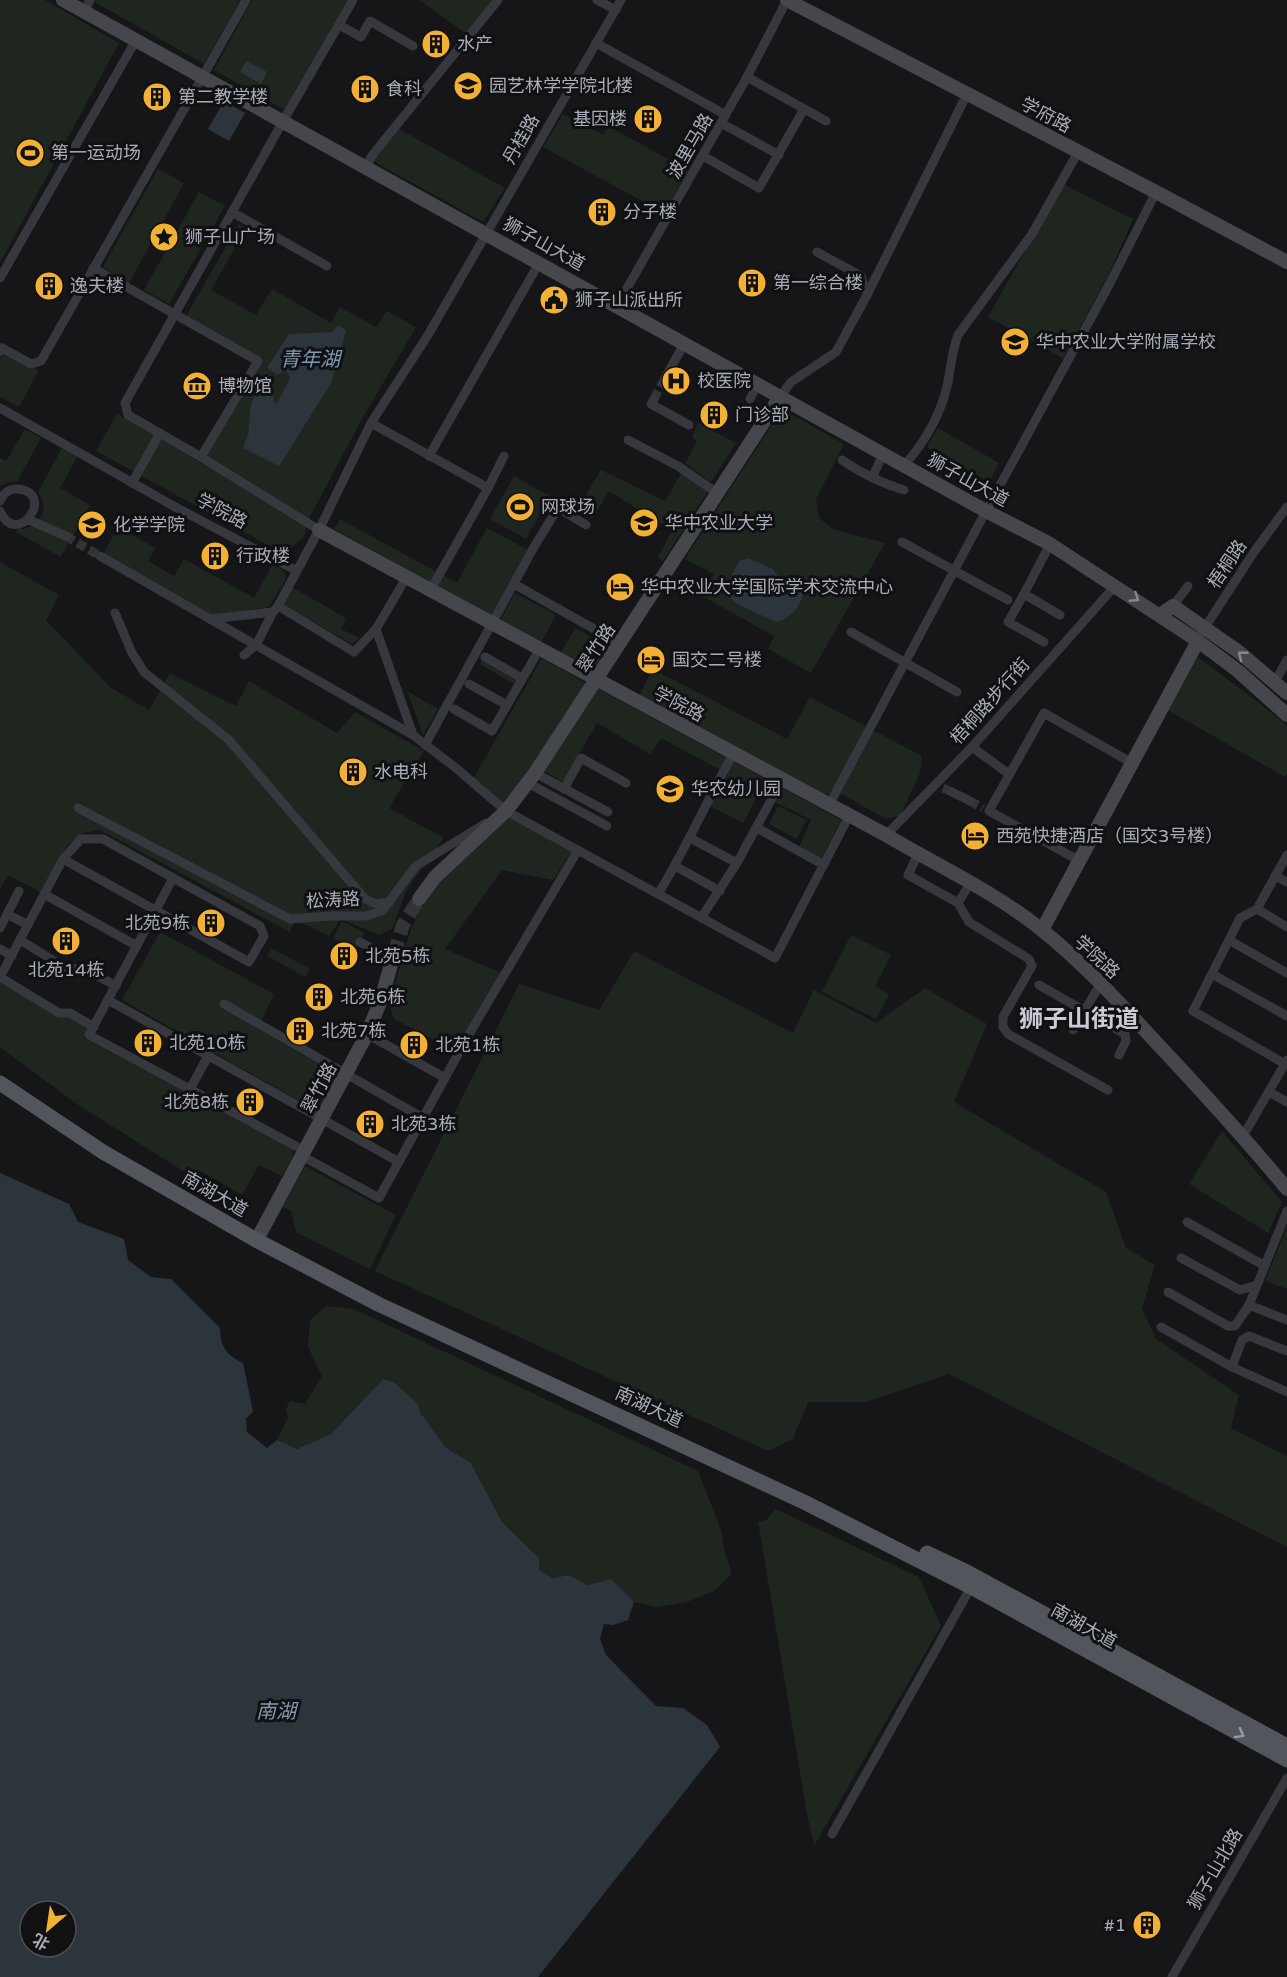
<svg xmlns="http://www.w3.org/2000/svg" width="1287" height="1977" viewBox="0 0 1287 1977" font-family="'Varela Round','Noto Sans SC',sans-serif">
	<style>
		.green { fill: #1e261f }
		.water { fill: #2c353c; fill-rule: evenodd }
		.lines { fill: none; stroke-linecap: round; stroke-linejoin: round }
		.street-tunnel { stroke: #333438; stroke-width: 9; stroke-dasharray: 9 4.5; stroke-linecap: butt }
		.secondary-tunnel { stroke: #333438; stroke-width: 14; stroke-dasharray: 14 7; stroke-linecap: butt }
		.street { stroke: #37383d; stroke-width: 9 }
		.secondary { stroke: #45474d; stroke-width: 14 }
		.primary { stroke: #53555c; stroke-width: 15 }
		.oneway { stroke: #858993 }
		.oneway2 { stroke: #979ba6 }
		.labels { text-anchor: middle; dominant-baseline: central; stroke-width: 6; stroke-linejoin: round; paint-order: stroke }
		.poi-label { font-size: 18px; fill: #a8adb8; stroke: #111113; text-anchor: start }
		.street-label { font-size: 18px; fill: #a8adb8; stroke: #111113 }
		.water-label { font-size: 20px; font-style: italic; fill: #7f9bb3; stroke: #111113 }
		.district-label { font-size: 24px; font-weight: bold; fill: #c9ccd4; stroke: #111113 }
	</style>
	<rect width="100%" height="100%" fill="#161618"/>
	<g class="green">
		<polygon points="0,0 45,0 119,43 0,263"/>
		<polygon points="96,0 240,0 204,64 95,2"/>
		<polygon points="252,0 348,0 285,110 214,70"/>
		<polygon points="419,0 494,0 467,34"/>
		<polygon points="563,114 603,135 608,126 677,164 683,155 694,160 664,213 543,147"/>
		<polygon points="399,129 505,188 483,222 373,161"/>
		<polygon points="158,169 184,183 129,283 103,267"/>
		<polygon points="1063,184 1133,219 1108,276 1063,358 988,317"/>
		<polygon points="199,192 225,206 169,304 144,290"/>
		<polygon points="239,224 246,228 211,290 256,315 272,289 331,323 340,307 376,327 387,311 416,327 362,419 307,522 305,535 289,550 266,544 96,451 117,414 201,463 263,360 186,316"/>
		<polygon points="0,349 39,370 19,407 0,397"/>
		<polygon points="782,409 844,444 816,499 819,518 833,529 885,543 811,673 768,649 774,636 702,596 714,574 685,559"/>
		<polygon points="698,423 736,443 711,482 685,463 697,442 692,436"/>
		<polygon points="938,428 999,463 989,482 927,447"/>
		<polygon points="25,429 41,438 17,482 10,482 0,486 0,458 6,461"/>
		<path d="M62,448L77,457L60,488L90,505L61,557L16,532L18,529C39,530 51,509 38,492Z"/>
		<polygon points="601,470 665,501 682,472 708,491 663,561 657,558 672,531 609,491 592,519 576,511"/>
		<polygon points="514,476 550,496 526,539 490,519"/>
		<polygon points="340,519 457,583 487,528 528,550 492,616 334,529"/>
		<polygon points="118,527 155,548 148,561 174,576 184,559 254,598 273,564 284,571 286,579 269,607 211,615 103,554"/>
		<polygon points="0,562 59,595 46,620 110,687 149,710 170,673 236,706 249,681 337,733 355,712 424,751 389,808 444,838 407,889 392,929 379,935 341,919 329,936 295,920 290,932 100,830 83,833 66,847 42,893 8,875 0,889"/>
		<polygon points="292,587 346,618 341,629 360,638 352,644 284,605"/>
		<polygon points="515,593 556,615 541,643 500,621"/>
		<polygon points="575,628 613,649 594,676 559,656"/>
		<polygon points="1198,657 1263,706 1287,726 1287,774 1285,777 1168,710"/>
		<polygon points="542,658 587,684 532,766 503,803 473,779"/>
		<polygon points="483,659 517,679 514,684 480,664"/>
		<polygon points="653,669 787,739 810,697 922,756 920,773 900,816 886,819 843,795 813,793 637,699"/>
		<polygon points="597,688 841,820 821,859 799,847 811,820 759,794 743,823 710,806 728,774 661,738 650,754 597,723 563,782 543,771"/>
		<polygon points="407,691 438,709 423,735"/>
		<polygon points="778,806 806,820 797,839 769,824"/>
		<polygon points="513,815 573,849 553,880 502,870 445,949 504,974 459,1053 394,1019 389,1004 411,929 432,887 457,861"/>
		<polygon points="342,921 365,933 356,950 333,938"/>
		<polygon points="160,932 274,994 258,1029 342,1077 322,1114 122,1000"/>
		<polygon points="851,935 891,955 875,986 889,994 876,1019 822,992"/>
		<polygon points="271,948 310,969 305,977 267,956"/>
		<polygon points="634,951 793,1033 814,990 876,1023 925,988 987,1024 954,1102 1106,1192 1126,1248 1155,1265 1142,1308 1156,1339 1239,1395 1231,1428 1287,1456 1287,1547 949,1374 866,1402 808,1402 793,1439 768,1451 375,1271 519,984 599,1010"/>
		<polygon points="0,982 89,1027 84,1038 293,1149 292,1159 282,1176 259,1165 242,1195 201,1171 196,1179 77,1104 0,1047"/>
		<polygon points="1222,1131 1282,1202 1268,1233 1189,1184"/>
		<polygon points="305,1166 396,1215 370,1269 296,1232 291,1211 283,1207"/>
		<polygon points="1287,1227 1287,1289 1265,1281"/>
		<polygon points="326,1306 354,1309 698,1471 721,1530 725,1553 732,1574 714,1591 687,1602 656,1607 634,1602 611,1579 588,1585 569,1575 554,1578 538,1570 539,1558 502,1522 471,1463 445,1447 420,1412 394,1382 383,1379 331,1434 297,1449 277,1440 288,1417 286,1409 290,1401 305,1404 322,1376 308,1347 310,1320"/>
		<polygon points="776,1509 919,1577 941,1626 814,1846 806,1809 758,1522 766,1520"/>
	</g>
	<g class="water">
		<polygon points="246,61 267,72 261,84 240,72"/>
		<polygon points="224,101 245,113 229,141 208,129"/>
		<polygon points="338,325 346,331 331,383 279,466 243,448 248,435 251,404 265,372 274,378 272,393 276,405 290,378 286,370 277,375 267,368 289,334 333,332"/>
		<path d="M748,558L773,569L779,578L793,583L804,591C801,605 791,619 776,622L735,603L725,589L739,561Z"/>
		<path d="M0,1173L69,1204L78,1222L124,1239L128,1260L151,1277L171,1279L220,1328C221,1347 225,1354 243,1363L253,1412L246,1418L247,1432L267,1448L277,1440L297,1449L331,1434L383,1379L394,1382L418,1404L420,1412L445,1447L471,1463L502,1522L539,1558V1570L553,1578L569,1575L588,1585L611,1579L634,1602L628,1620L613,1625L604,1624L600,1639L606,1655L656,1706L683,1708L707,1725L720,1747L538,1977H0ZM30,1911H66V1947H30Z"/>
	</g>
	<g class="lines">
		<g class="street-tunnel">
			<polyline points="654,399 665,378"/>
			<polyline points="66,536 100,556"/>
			<polyline points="943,788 952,792"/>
			<polyline points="970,801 983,808"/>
		</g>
		<polyline class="secondary-tunnel" points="394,954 403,925 419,899"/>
		<g class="street">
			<polyline points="597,0 616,10"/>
			<polyline points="84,11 90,0"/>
			<polyline points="339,25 361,37 370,21 413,46"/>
			<polyline points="596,43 726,115"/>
			<polyline points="747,77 826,121"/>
			<polyline points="721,123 779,155"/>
			<polyline points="703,156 759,188 804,109"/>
			<polyline points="365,167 374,153 498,0"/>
			<polyline points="232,212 327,266"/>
			<polyline points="817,252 861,276 867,295"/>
			<polyline points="93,268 258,361 201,457"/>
			<polyline points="0,278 136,40"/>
			<polyline points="617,306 747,77 787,0"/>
			<polyline points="0,351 2,348 31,364 41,361 246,0"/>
			<polyline points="665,378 684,344"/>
			<polyline points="780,397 791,382 836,352 867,295 967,94"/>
			<polyline points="654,399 651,404 689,425"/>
			<polyline points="750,399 758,384"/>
			<polyline points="0,408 177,508 297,571"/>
			<polyline points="371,423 488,488 430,591"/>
			<polyline points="628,440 678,466 717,493"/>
			<polyline points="429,456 539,263"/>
			<path d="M842,460C862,474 881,483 904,490"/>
			<path d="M904,465C925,443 942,412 948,382C951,365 952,351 958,335L1032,234L1078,152"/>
			<polyline points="872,478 883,454"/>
			<polyline points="132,483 160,433"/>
			<polyline points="488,488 504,456"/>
			<path d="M0,501C3,494 9,488 18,489C57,493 17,550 0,511"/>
			<polyline points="29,520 66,536"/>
			<polyline points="319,530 201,457 128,415 125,403 282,123 353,0"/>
			<polyline points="902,542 1008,600"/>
			<polyline points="1050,544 1024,594 1060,615"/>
			<polyline points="100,556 413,735"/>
			<polyline points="406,578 376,629 413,735 456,768 506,811 775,958 849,816"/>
			<polyline points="514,584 621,644"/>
			<polyline points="1024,594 1008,622 1044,642"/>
			<polyline points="278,606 354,652 376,629"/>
			<polyline points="1173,606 1188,586"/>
			<polyline points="115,613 132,653 144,672 229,740 365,899 376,904 390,902"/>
			<polyline points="210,619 273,612"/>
			<polyline points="851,632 957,692"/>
			<polyline points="1202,632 1254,552 1287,507"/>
			<polyline points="244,655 256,645 273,612 278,606 319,530 371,423 428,335 621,0"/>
			<polyline points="485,657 522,678"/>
			<polyline points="1275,682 1287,660"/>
			<polyline points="469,684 507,705"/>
			<polyline points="454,709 492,731 539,650"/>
			<polyline points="425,745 534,547 558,508 586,525"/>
			<polyline points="972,747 1009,774"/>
			<polyline points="535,773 608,812"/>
			<polyline points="528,783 607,826"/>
			<polyline points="564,789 581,758 626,783"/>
			<polyline points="952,792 970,801"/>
			<polyline points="829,805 986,511 1110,283 1156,192"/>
			<polyline points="78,808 290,919 330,916 366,916 382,911 416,866 486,823"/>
			<polyline points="757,828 824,865"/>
			<polyline points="886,835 972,747 1115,586"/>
			<polyline points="690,838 737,863"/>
			<polyline points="918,854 908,875 958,903 971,882"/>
			<polyline points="1287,855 1257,909 1240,918 1193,1011 1287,1065"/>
			<polyline points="63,859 249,962 264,936 260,926 103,839 81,839 63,859 0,977 59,1013 70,1013 94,1027"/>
			<polyline points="1080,861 989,811 1044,713 1132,763"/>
			<polyline points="675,866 720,891"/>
			<polyline points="1275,876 1287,882"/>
			<polyline points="173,878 89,1035 305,1151"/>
			<polyline points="44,894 137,946"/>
			<path d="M658,894C686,849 707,800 733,754"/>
			<polyline points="958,903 969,922 1029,959 1032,966 1003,1017 1003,1027 1008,1034 1108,1090"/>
			<polyline points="1257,909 1287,927"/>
			<polyline points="7,914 28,925"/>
			<polyline points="701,918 737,863 782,780"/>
			<polyline points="0,928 19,891"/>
			<polyline points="20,940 64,967 89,971 116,986"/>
			<polyline points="1229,940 1287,973"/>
			<polyline points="360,942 392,960"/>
			<polyline points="0,949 12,956"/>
			<polyline points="1212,974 1287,1016"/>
			<polyline points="1039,985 1125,1034 1126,1041 1119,1055"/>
			<polyline points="108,1000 399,1162"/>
			<polyline points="224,1004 423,1118"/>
			<polyline points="1073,1030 1101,983"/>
			<polyline points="367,1034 445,1078"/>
			<polyline points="190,1089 208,1056"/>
			<polyline points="1269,1092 1287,1102"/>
			<polyline points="1243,1136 1287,1060"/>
			<polyline points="302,1156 379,1198 468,1036 578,850"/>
			<polyline points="1187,1222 1265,1266"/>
			<polyline points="1181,1258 1240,1290 1257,1285"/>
			<polyline points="1168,1292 1228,1326 1235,1326 1249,1305 1287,1320"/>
			<polyline points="1247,1310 1287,1211"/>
			<polyline points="1161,1327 1232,1367 1287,1392"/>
			<polyline points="1232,1367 1242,1340 1249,1336 1287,1351"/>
			<polyline points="832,1834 971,1587"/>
			<polyline points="1172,1977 1287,1778"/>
		</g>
		<g class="secondary">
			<polyline points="63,0 986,511 1050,544 1198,641 1238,671 1287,715"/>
			<polyline points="787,0 1156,192 1287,262"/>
			<path d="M319,530L886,835C938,866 995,892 1042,930C1083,963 1118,1001 1153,1039C1199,1088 1244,1137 1287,1189"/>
			<polyline points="1160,615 1173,606 1239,652 1287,693"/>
			<polyline points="419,899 435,877 506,811 535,773 780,397"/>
			<polyline points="1042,930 1198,641"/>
			<polyline points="261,1232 367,1034 381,1000 394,954"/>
		</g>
		<g class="primary">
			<polyline points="0,1083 103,1152 256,1240 378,1304 806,1503 971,1587 1287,1760"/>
			<polyline points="927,1553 967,1572 1287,1746"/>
		</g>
	</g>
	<defs><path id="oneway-chevron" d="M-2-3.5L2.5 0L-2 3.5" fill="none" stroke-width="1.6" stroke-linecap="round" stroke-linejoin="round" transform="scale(1.5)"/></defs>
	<g class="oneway">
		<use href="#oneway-chevron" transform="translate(1135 598) rotate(33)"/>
		<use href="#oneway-chevron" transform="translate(1242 655) rotate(-142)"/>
	</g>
	<use class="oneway2" href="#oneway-chevron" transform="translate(1240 1734) rotate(29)"/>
	<defs>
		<g id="building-disc" transform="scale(1.5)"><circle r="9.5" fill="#f2b134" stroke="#111113"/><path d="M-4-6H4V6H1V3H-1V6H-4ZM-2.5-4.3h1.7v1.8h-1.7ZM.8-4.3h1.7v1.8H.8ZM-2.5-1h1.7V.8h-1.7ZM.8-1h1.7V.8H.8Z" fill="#111"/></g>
		<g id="school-disc" transform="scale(1.5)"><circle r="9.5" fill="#f2b134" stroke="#111113"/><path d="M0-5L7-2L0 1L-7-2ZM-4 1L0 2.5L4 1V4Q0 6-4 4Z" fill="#111"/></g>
		<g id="stadium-disc" transform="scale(1.5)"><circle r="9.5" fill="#f2b134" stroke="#111113"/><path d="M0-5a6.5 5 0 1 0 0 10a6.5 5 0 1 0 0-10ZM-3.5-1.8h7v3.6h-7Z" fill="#111"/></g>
		<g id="sight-disc" transform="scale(1.5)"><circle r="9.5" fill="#f2b134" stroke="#111113"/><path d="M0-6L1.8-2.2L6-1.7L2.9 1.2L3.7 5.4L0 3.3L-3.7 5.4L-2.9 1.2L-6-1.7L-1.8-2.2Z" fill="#111"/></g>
		<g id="civic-disc" transform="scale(1.5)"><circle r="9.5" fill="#f2b134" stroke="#111113"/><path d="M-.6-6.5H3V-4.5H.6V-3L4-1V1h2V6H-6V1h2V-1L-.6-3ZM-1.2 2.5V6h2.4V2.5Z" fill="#111"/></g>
		<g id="hospital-disc" transform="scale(1.5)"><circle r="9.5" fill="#f2b134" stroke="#111113"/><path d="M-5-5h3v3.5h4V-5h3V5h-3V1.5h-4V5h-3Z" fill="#111"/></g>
		<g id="museum-disc" transform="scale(1.5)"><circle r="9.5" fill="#f2b134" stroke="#111113"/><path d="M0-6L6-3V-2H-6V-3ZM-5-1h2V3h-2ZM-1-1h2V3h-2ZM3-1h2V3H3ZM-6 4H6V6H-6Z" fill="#111"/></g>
		<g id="university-disc" transform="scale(1.5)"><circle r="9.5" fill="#f2b134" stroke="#111113"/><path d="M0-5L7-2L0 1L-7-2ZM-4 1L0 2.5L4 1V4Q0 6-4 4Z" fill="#111"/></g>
		<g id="hotel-disc" transform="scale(1.5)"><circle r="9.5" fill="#f2b134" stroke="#111113"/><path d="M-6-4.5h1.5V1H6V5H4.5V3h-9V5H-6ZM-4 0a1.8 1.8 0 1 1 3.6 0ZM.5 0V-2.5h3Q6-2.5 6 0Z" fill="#111"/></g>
	</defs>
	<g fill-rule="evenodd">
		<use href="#building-disc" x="436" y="44"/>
		<use href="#school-disc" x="468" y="86"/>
		<use href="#building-disc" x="365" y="89"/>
		<use href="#building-disc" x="157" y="97"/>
		<use href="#building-disc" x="648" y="119"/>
		<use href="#stadium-disc" x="30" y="153"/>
		<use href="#building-disc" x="602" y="212"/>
		<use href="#sight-disc" x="164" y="237"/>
		<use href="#building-disc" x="752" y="283"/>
		<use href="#building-disc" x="49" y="286"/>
		<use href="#civic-disc" x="554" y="300"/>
		<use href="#school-disc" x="1015" y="342"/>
		<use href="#hospital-disc" x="676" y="381"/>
		<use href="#museum-disc" x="197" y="386"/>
		<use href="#building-disc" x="714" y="415"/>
		<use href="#stadium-disc" x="520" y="507"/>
		<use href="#university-disc" x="644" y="523"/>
		<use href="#university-disc" x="92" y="525"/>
		<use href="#building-disc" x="215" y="556"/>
		<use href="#hotel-disc" x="620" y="587"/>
		<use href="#hotel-disc" x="651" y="660"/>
		<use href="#building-disc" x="353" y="772"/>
		<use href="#school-disc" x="670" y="789"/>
		<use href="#hotel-disc" x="975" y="836"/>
		<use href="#building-disc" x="211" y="923"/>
		<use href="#building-disc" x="66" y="941"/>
		<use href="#building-disc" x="344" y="956"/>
		<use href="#building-disc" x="319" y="997"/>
		<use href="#building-disc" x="300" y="1031"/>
		<use href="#building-disc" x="148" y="1043"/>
		<use href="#building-disc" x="414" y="1045"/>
		<use href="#building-disc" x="250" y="1102"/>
		<use href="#building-disc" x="370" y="1124"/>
		<use href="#building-disc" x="1147" y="1925"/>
	</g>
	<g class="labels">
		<g class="poi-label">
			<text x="457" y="44">水产</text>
			<text x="489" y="86">园艺林学学院北楼</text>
			<text x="386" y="89">食科</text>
			<text x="178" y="97">第二教学楼</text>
			<text x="627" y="119" text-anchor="end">基因楼</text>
			<text x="51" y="153">第一运动场</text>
			<text x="623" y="212">分子楼</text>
			<text x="185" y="237">狮子山广场</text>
			<text x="773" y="283">第一综合楼</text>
			<text x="70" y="286">逸夫楼</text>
			<text x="575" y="300">狮子山派出所</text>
			<text x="1036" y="342">华中农业大学附属学校</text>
			<text x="697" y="381">校医院</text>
			<text x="218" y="386">博物馆</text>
			<text x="735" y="415">门诊部</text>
			<text x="541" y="507">网球场</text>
			<text x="665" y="523">华中农业大学</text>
			<text x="113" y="525">化学学院</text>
			<text x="236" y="556">行政楼</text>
			<text x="641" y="587">华中农业大学国际学术交流中心</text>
			<text x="672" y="660">国交二号楼</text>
			<text x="374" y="772">水电科</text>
			<text x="691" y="789">华农幼儿园</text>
			<text x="996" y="836">西苑快捷酒店（国交3号楼）</text>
			<text x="190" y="923" text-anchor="end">北苑9栋</text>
			<text x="365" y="956">北苑5栋</text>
			<text x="66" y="970" text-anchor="middle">北苑14栋</text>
			<text x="340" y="997">北苑6栋</text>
			<text x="321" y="1031">北苑7栋</text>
			<text x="169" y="1043">北苑10栋</text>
			<text x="435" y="1045">北苑1栋</text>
			<text x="229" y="1102" text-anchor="end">北苑8栋</text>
			<text x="391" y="1124">北苑3栋</text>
			<text x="1126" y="1925" text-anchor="end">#1</text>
		</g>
		<g class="street-label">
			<text transform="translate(1046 115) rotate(28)">学府路</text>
			<text transform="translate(521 139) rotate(-60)">丹桂路</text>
			<text transform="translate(690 146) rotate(-60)">波里马路</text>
			<text transform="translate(544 244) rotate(29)">狮子山大道</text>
			<text transform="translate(968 480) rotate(29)">狮子山大道</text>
			<text transform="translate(222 511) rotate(28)">学院路</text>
			<text transform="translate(1227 564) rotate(-56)">梧桐路</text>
			<text transform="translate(596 648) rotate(-57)">翠竹路</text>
			<text transform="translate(990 701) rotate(-48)">梧桐路步行街</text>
			<text transform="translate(679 704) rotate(28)">学院路</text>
			<text transform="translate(333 900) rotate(-3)">松涛路</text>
			<text transform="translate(1097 957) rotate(43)">学院路</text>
			<text transform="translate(319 1088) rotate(-62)">翠竹路</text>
			<text transform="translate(215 1194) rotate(30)">南湖大道</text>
			<text transform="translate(649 1407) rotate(25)">南湖大道</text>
			<text transform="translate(1084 1626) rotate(29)">南湖大道</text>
			<text transform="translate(1215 1869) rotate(-60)">狮子山北路</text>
		</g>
		<g class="water-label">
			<text x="310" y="360">青年湖</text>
			<text x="276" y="1712">南湖</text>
		</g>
		<g class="district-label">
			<text x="1079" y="1019">狮子山街道</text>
		</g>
	</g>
	<g transform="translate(48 1929) rotate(209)"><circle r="28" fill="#111113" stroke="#4d4f55" stroke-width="1.5"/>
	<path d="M0-4.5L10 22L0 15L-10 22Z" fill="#f2b134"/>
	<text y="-9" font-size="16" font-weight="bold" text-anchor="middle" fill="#a8adb8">北</text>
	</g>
</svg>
